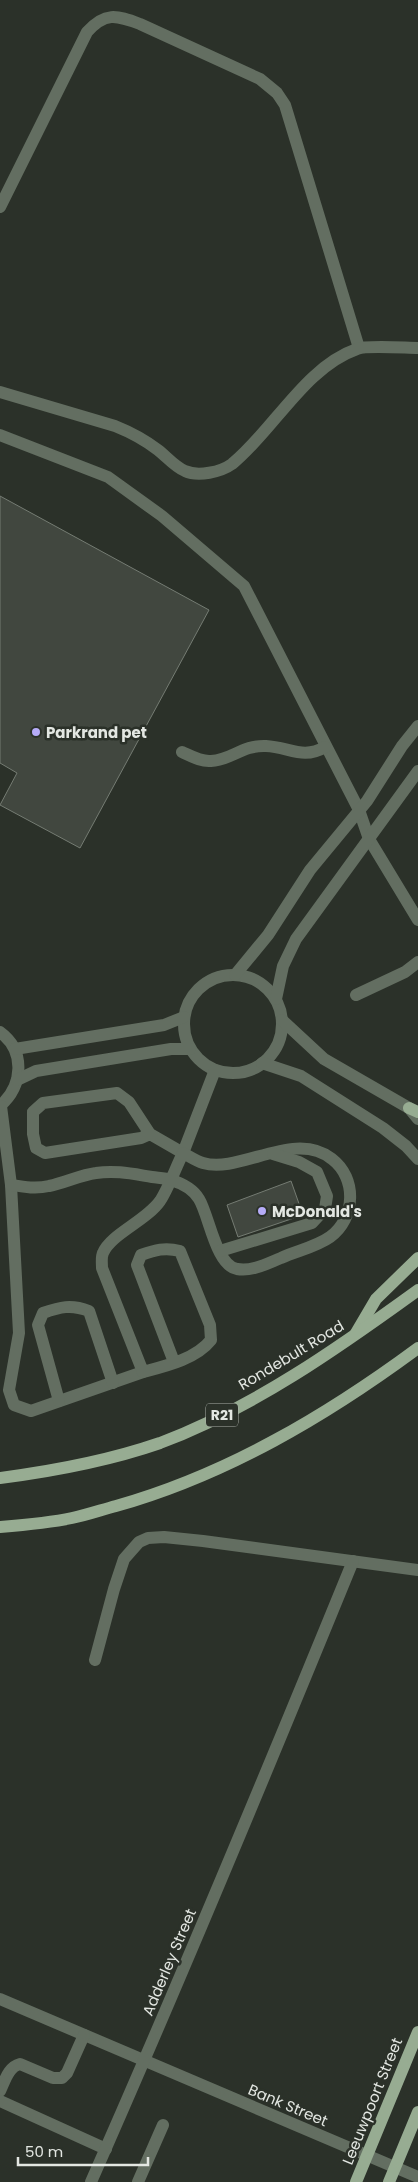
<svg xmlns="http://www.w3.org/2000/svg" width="418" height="2182" viewBox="0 0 418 2182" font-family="Poppins,sans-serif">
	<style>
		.building { fill: #41473f; stroke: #757c73 }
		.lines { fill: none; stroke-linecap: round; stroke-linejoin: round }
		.minor { stroke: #636e61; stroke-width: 12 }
		.major { stroke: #97ac92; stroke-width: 12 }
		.poi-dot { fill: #b6acf8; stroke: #2b3129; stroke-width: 2 }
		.labels { text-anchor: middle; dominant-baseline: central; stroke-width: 5; stroke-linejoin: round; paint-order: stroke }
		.shield { fill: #2b3129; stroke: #acb0aa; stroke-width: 1 }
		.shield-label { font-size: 14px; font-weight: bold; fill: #e3e7e2 }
		.poi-label { font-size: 15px; font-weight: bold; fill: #e3e7e2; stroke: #2b3129; text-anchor: start }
		.street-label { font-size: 15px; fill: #e3e7e2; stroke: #2b3129 }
	</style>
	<rect width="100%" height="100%" fill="#2b3129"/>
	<g class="building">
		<polygon points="0,496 209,610 80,848 0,805 17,773 0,763"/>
		<polygon points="291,1181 303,1215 238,1237 227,1205"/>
	</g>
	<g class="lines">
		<g class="minor">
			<path d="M0,207L87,32C105,12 116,15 140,24L260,79L277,93L285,105L359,348"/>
			<path d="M0,392L115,426C130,432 145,440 158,450C166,456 175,467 185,471C198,477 221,472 232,464C273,431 305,367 357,349C366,345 406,348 418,348"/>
			<polyline points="0,435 108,477 162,516 244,586 359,810 369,839 418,920"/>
			<path d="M182,752C191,756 201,762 211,761C232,760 242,745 266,746C289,747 303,760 325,747"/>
			<circle cx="233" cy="1024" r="49"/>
			<polyline points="235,975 268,935 310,870 367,801 402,746 418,726"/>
			<polyline points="356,995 405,972 418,962"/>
			<polyline points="276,999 283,966 296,939 418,771"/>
			<polyline points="282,1020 324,1059 409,1108 418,1119"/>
			<path d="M0,1032C26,1051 23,1086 0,1106"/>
			<polyline points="15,1049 164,1025 184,1017"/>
			<polyline points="262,1063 301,1076 383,1128 406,1146 418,1159"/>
			<polyline points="17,1080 36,1071 171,1049 190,1049"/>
			<polyline points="1,1106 11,1185 19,1333 9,1390 14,1405 31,1411 143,1372"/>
			<polyline points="150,1134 141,1138 45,1153 36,1148 33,1134 33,1112 43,1103 117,1093 129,1102 150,1134 183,1153 215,1070"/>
			<path d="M11,1185C24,1187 36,1189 49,1186C65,1183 80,1175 96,1173C116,1170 133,1174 152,1177C159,1178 165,1178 171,1180C181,1183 193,1189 199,1199C209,1215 216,1266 237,1269C252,1272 268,1263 281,1258C296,1251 316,1247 330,1237C356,1218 357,1178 332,1159C295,1129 240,1174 203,1163C196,1161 189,1156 183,1153C176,1167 168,1189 160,1201C146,1221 111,1234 103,1253C101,1257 102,1263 102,1268L143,1372C166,1366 196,1359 211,1340L210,1325L180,1251C165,1247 155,1250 141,1255L137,1265L174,1362"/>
			<polyline points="220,1251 312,1223 325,1209 327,1196 317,1172 299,1162 273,1154"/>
			<path d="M59,1401L38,1325L43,1313C60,1307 71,1304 89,1311L113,1383"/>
			<polyline points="95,1660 114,1589 124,1559 139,1542 148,1538 164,1537 203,1541 418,1570"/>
			<polyline points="0,1999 418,2177"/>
			<path d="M0,2091C5,2081 8,2067 20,2064L53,2078H62L67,2073L84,2035"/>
			<polyline points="0,2101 106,2149"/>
			<path d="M91,2182C182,1976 268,1769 353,1561"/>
			<polyline points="138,2182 163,2125"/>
		</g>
		<g class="major">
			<polyline points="409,1108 418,1112"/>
			<polyline points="356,1333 376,1299 418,1258"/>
			<path d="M0,1478C54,1471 108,1461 160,1443C253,1408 338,1348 418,1290"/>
			<path d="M0,1527C24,1525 48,1523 72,1518C87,1515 101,1510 116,1506C226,1475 326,1416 418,1348"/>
			<polyline points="356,2182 418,2032"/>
			<polyline points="389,2182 418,2112"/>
		</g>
	</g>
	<g class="poi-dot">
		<circle cx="36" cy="732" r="5"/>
		<circle cx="262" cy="1211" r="5"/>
	</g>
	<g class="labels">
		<rect class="shield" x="206" y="1403.5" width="32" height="23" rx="4"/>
		<g class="shield-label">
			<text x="222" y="1415">R21</text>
		</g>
		<g class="poi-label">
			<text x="46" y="732">Parkrand pet</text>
			<text x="272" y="1211">McDonald's</text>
		</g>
		<g class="street-label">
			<text transform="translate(291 1355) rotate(-31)">Rondebult Road</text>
			<text transform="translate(169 1962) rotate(-67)">Adderley Street</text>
			<text transform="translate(372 2101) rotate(-68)">Leeuwpoort Street</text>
			<text transform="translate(288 2105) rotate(23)">Bank Street</text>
		</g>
	</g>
	<path d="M18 2157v8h130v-8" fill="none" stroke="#e3e7e2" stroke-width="2.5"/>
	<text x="25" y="2157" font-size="15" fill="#e3e7e2" stroke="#2b3129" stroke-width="4" paint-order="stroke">50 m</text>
</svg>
